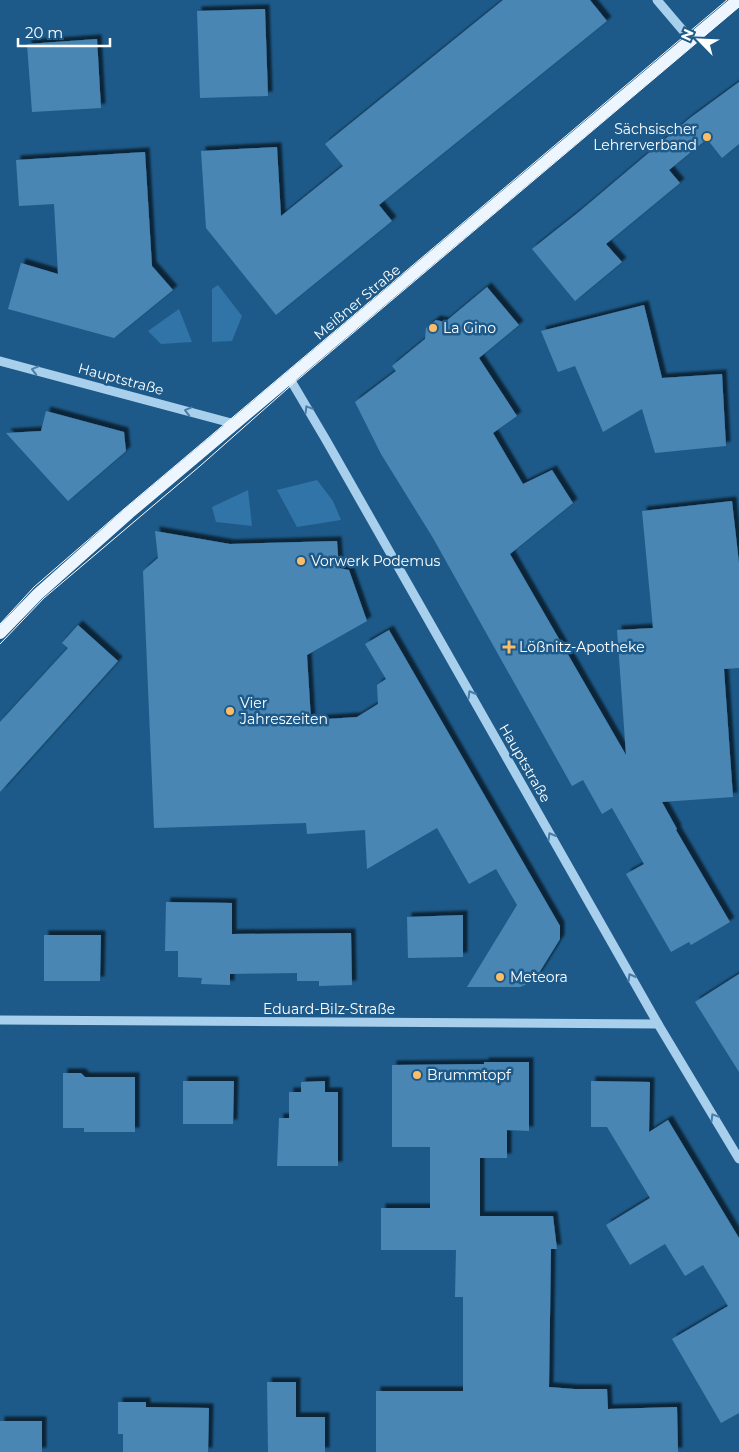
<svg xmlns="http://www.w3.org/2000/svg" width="739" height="1452" viewBox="0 0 739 1452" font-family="Montserrat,sans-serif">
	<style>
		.green { fill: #3174a7 }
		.building { fill: #4a86b3; filter: url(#shadow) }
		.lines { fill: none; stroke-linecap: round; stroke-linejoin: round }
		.minor { stroke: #a8cfec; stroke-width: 9 }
		.major { stroke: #edf6ff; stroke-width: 12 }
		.tram { stroke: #fff; stroke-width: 1 }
		.oneway { stroke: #477da7 }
		.poi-dot { fill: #fbbe67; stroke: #1d5a89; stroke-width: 2 }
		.labels { text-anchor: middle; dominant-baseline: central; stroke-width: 5; stroke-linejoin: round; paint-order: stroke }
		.poi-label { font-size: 14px; fill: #fff; stroke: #1d5a89; text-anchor: start }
		.street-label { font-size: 14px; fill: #fff; stroke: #1d5a89 }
	</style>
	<defs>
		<filter id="shadow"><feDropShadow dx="4.5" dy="-4.5" stdDeviation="1" flood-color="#0009"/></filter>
	</defs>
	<rect width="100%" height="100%" fill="#1d5a89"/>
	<g class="green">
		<polygon points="218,285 242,316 232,341 212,342 212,289"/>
		<polygon points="179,309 192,342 161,344 148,331"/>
		<polygon points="317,480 333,501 341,520 297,527 277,490"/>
		<polygon points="248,490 252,526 216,522 212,507"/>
	</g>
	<g class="building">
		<polygon points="503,0 590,0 607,21 379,205 392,221 276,315 206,228 201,151 277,147 281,216 343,166 325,144"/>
		<polygon points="265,9 268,96 200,98 197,11"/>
		<polygon points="97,39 101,108 32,112 27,44"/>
		<polygon points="739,82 739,144 722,158 707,139 669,170 680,183 606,244 622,262 575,301 532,249 580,211 690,118"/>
		<polygon points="145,152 152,266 173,290 114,338 8,309 21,263 58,274 54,204 19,206 16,160"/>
		<polygon points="487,287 519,325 479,358 517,416 493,433 523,484 552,470 573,503 510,554 626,755 617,630 653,628 642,511 732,501 739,563 739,668 724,669 733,797 662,802 677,829 676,830 730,922 691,945 689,942 671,952 626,874 644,864 612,808 602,814 583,780 572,786 433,538 381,454 355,402 396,371 392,366 425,339 426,328 436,320 445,322"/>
		<polygon points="644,305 662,378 722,374 726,446 655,453 642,409 603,432 575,366 558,372 541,331"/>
		<polygon points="46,411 124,432 126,451 68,501 6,433 41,431"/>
		<polygon points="155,531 230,544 337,541 339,568 349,570 367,621 307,655 311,720 357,717 378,704 377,685 386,679 365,644 389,630 560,926 560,939 534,981 520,987 467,987 517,905 496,869 469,884 437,828 367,869 365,830 307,834 306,823 154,828 143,571 158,558"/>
		<polygon points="78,625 118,661 0,792 0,722 68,648 62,643"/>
		<polygon points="166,902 232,903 232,934 351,933 352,985 319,986 319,981 297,981 297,973 230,974 230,985 201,984 202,978 178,977 178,951 165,951"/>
		<polygon points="463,915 463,957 408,958 407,917"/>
		<polygon points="44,935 101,935 100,981 44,981"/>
		<polygon points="739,974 739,1072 695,1002"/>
		<polygon points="484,1062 529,1062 529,1131 507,1130 507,1158 480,1158 480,1216 553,1216 557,1249 551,1249 549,1387 574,1389 607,1389 608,1409 677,1407 678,1452 376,1452 376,1391 463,1391 463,1297 455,1297 456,1250 381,1250 381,1208 430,1208 430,1147 392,1147 392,1065 484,1064"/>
		<polygon points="63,1073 81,1073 85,1077 135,1077 135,1132 84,1132 84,1128 63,1128"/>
		<polygon points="183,1081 234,1081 233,1124 183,1124"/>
		<polygon points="325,1081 325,1092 338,1092 338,1166 277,1166 279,1118 289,1118 289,1092 301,1092 301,1082"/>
		<polygon points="591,1081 650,1082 649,1132 668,1120 739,1238 739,1413 721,1423 672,1339 728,1306 703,1265 685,1276 665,1244 630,1265 606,1225 650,1198 607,1127 591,1127"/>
		<polygon points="267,1382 296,1382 296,1417 325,1417 325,1452 268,1452"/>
		<polygon points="118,1402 146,1402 146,1407 209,1408 208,1452 123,1452 123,1434 118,1434"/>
		<rect x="0" y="1421" width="42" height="31"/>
	</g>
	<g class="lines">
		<g class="minor">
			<polyline points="657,0 691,40"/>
			<polyline points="0,361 235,424"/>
			<polyline points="290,379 326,440 658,1024 739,1159"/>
			<polyline points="0,1020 658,1024"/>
		</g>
		<polyline class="major" points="0,633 38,594 129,513 738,0"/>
		<g class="tram">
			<polyline points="0,624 34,587 124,509 727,0"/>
			<polyline points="0,644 44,598 200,466 295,382 739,7"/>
		</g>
	</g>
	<defs><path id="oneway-chevron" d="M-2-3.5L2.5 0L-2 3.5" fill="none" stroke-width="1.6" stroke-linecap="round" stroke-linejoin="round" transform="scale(1.25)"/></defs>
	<g class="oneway">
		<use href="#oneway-chevron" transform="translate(35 370) rotate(-165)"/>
		<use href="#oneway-chevron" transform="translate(308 409) rotate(-121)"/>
		<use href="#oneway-chevron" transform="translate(188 411) rotate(-165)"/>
		<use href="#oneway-chevron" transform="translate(471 694) rotate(-120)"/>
		<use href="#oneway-chevron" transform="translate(551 836) rotate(-120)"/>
		<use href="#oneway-chevron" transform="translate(631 977) rotate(-120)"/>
		<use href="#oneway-chevron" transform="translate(714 1117) rotate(-121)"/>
	</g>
	<g class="poi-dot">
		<circle cx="707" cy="137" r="5"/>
		<circle cx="433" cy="328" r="5"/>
		<circle cx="301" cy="561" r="5"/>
		<path d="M506.5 639.5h5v5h5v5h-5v5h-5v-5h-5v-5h5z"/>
		<circle cx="230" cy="711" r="5"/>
		<circle cx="500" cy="977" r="5"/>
		<circle cx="417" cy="1075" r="5"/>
	</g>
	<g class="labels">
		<g class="poi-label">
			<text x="697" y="129" text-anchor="end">Sächsischer<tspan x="697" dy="16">Lehrerverband</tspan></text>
			<text x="443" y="328">La Gino</text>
			<text x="311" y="561">Vorwerk Podemus</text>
			<text x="519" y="647">Lößnitz-Apotheke</text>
			<text x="240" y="703">Vier<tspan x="240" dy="16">Jahreszeiten</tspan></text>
			<text x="510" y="977">Meteora</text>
			<text x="427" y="1075">Brummtopf</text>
		</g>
		<g class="street-label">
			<text transform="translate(357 302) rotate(-40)">Meißner Straße</text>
			<text transform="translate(121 379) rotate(15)">Hauptstraße</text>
			<text transform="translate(525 763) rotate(60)">Hauptstraße</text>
			<text x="329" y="1009">Eduard-Bilz-Straße</text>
		</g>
	</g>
	<g transform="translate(699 40) rotate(294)" stroke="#1d5a89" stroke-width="4" paint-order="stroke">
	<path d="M0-4L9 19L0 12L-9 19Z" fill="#ffffff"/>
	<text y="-8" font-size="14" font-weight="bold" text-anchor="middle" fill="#ffffff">N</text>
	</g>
	<path d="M18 38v8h92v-8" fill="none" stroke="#ffffff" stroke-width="2.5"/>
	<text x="25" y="38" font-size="15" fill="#ffffff" stroke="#1d5a89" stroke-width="4" paint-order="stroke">20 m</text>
</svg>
